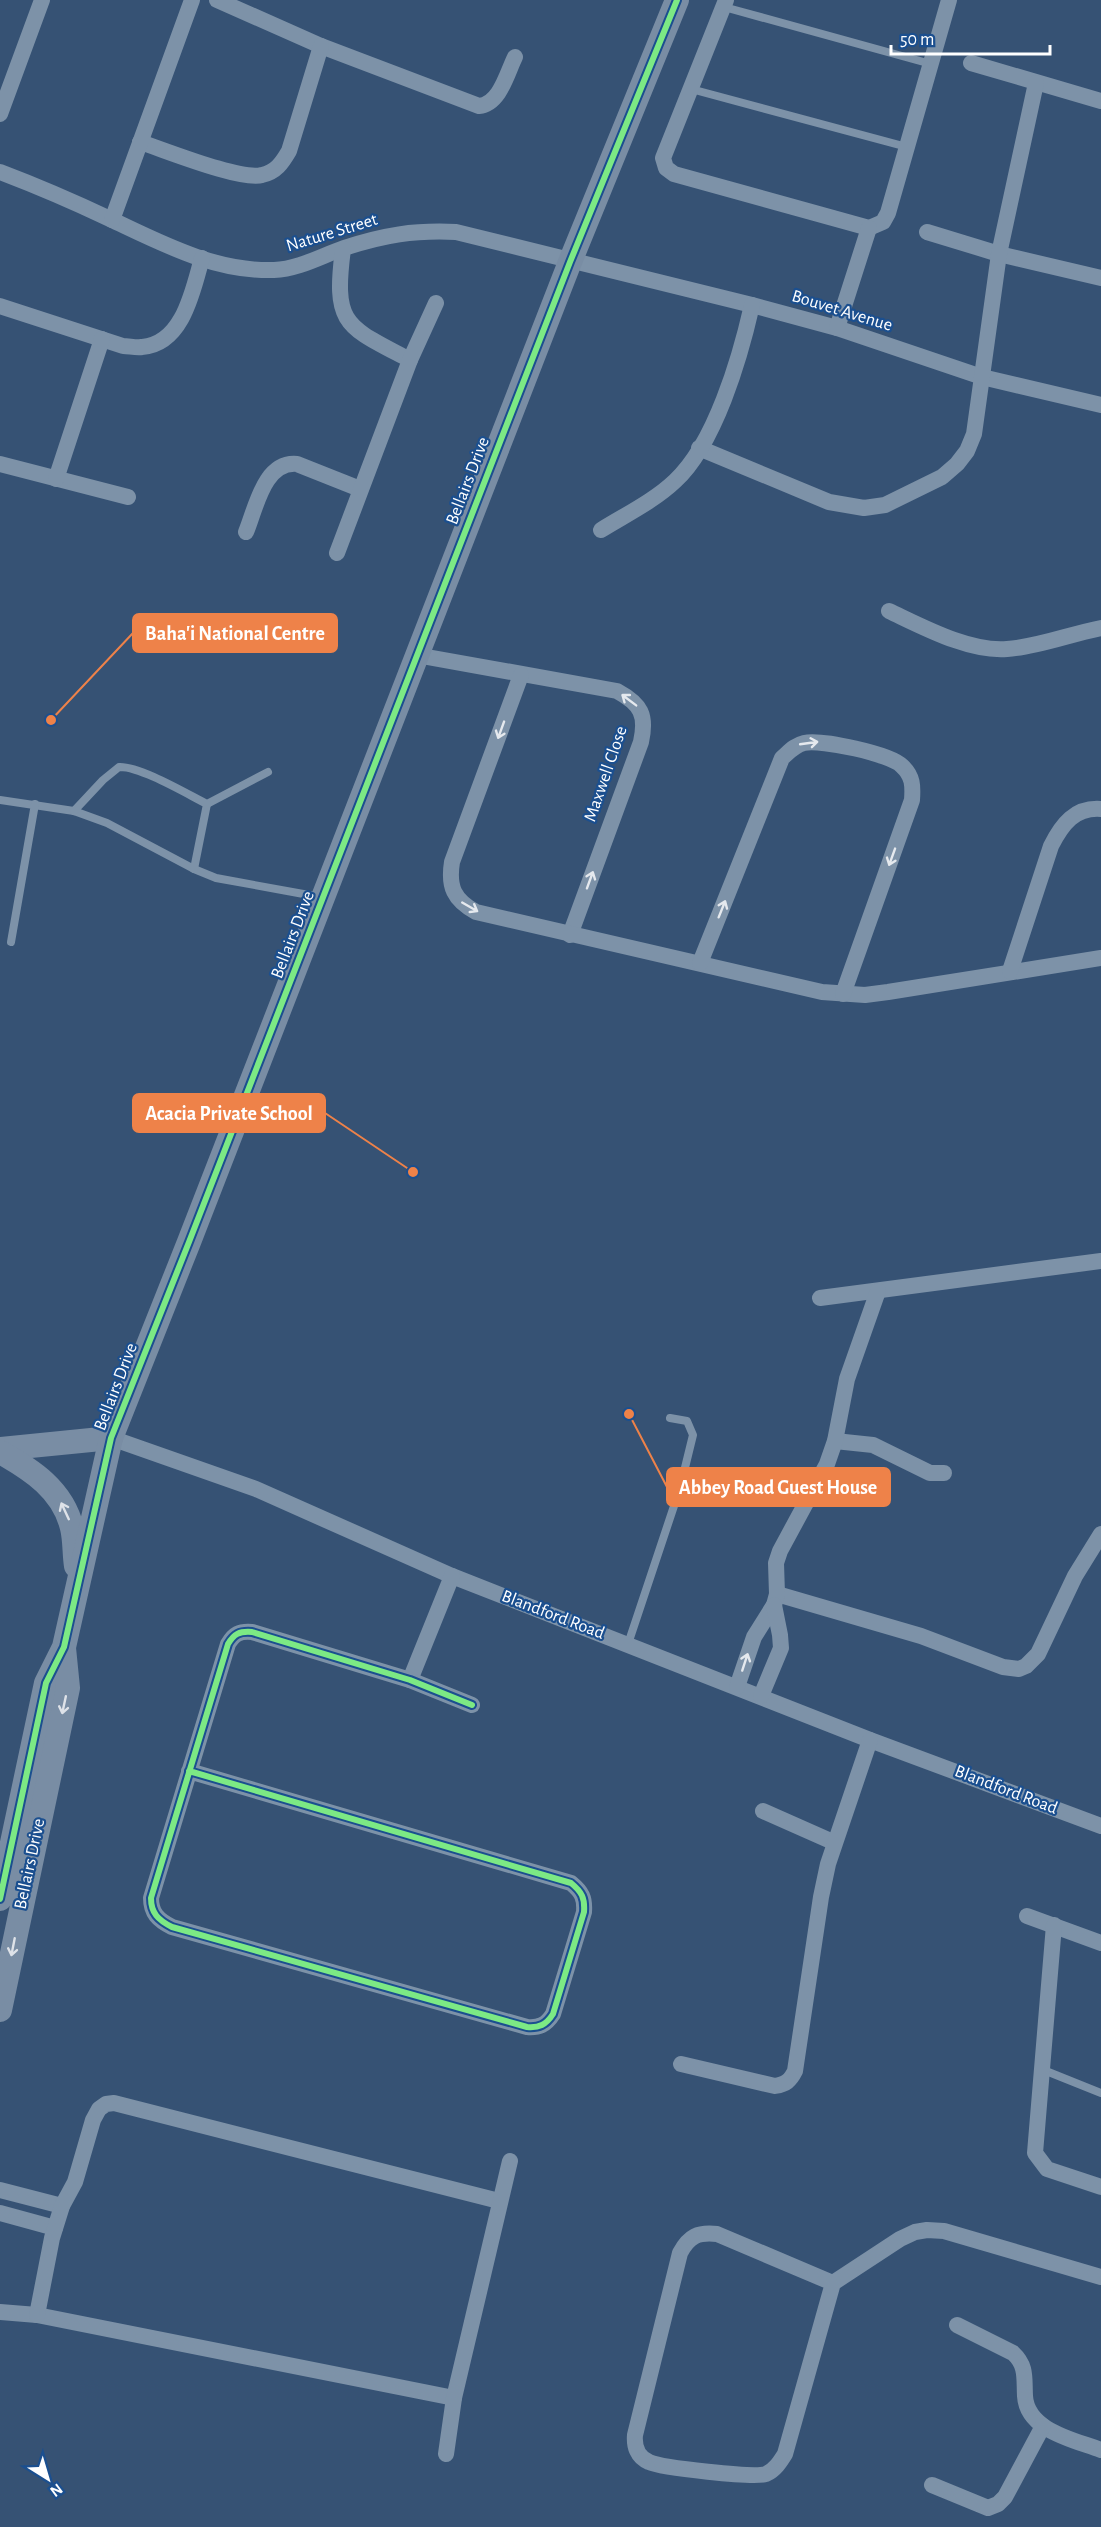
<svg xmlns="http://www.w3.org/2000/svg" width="1101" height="2527" viewBox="0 0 1101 2527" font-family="'Alegreya Sans',sans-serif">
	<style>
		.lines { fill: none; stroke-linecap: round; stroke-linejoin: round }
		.lane { stroke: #7d92a8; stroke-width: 8 }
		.street { stroke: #7d92a8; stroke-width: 16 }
		.secondary { stroke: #798da4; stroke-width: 24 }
		.cycleway-casing { stroke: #1b4f8f; stroke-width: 10 }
		.cycleway { stroke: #7ce984; stroke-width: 6 }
		.oneway { stroke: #e5e9ee }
		.oneway2 { stroke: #dee2e8 }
		.labels { text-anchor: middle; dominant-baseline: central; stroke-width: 4.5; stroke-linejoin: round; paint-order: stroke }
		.street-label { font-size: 18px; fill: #fff; stroke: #1b4f8f }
		.leader { fill: none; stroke: #ee8249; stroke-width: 2 }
		.callout-dot { fill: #ee8249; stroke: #1b4f8f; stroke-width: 2 }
		.callout { fill: #ee8249; stroke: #ee8249; stroke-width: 2 }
		.callout-label { font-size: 20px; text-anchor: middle; font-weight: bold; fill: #fff }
	</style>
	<rect width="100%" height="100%" fill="#365274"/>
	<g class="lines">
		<g class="lane">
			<polyline points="724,7 931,64"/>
			<polyline points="691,89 907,147"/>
			<polyline points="0,800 74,811 107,823 194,869 216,878 320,897"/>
			<polyline points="207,804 268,772"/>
			<path d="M74,811L103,780L119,767C140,766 187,794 207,804L194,869"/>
			<polyline points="11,942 35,804"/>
			<polyline points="628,1644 680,1488 693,1435 687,1421 670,1418"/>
			<polyline points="1041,2069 1101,2093"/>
		</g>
		<g class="street">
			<path d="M217,0L321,46L479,106C500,104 507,73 515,57"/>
			<polyline points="726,0 663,158 666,168 674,174 869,228 883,222 888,213 949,0"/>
			<polyline points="971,63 1101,101"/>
			<polyline points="0,114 42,0"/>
			<path d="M140,142C165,150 241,181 262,175C276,172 282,163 289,151L321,46"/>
			<path d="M0,172C37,186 74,202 110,219C161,243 215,272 274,270C299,269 321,256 344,248C384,235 414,230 456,232L752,305L837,328L982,377L1101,405"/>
			<polyline points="112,220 192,0"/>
			<polyline points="927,232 999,254 1101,278"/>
			<path d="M343,249C333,326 346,326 410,360"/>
			<path d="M0,306L123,346C129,346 136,348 142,347C183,344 193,290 202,258"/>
			<polyline points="837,328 869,228"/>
			<polyline points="699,448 829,502 864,508 885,505 942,477 957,464 967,451 974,434 999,254 1036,83"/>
			<polyline points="0,464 128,497"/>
			<polyline points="56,479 102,339"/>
			<path d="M601,530C625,515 654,501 675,481C715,444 740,358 752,305"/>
			<path d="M246,532C256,508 264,461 297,464L360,489"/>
			<polyline points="337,553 410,360 436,303"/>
			<path d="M889,611C923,627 969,652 1007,649C1038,647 1070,634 1101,628"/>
			<path d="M416,655L617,691C641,704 647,715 641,742L570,935"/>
			<path d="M521,675L452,862C448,887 454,900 476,912L822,992L865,995L888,992L1101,958"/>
			<path d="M700,963L782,758C789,752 795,745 804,743C821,739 891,754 902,766C913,776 913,786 912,800L843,994"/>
			<path d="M1010,971L1051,846C1062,824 1075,807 1101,809"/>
			<polyline points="820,1298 1101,1261"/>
			<polyline points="111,1438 256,1489 452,1576 870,1740 1101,1826"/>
			<polyline points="835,1441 873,1445 930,1473 944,1473"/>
			<polyline points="777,1594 921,1636 1003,1667 1019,1669 1026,1666 1038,1654 1075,1576 1101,1534"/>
			<polyline points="410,1680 452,1576"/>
			<polyline points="737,1687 754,1637 774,1605 777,1594 776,1563 780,1551 827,1464 835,1441 847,1379 878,1291"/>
			<polyline points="761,1696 781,1648 780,1635 774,1605"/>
			<path d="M189,1771L571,1883C582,1892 585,1898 584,1912L553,2014C546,2025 539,2028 527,2027L172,1927C158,1920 151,1913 151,1898L228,1644C234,1634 239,1631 252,1632L410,1680L472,1705"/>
			<polyline points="763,1811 833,1842"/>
			<polyline points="1027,1916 1101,1943"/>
			<polyline points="1054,1925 1035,2153 1047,2169 1101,2187"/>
			<path d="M681,2064L775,2086C786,2084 790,2081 795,2071L821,1897L828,1864L870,1740"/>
			<polyline points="0,2190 62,2206"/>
			<polyline points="0,2213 55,2228"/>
			<path d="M833,2283L717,2234C698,2232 689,2236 680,2253L635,2435C634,2446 637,2457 649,2462C662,2468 754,2478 766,2474C775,2470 780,2462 785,2454L833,2283L900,2239L915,2232L927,2230L944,2231L1101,2277"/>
			<polyline points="0,2312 37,2315 454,2398"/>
			<polyline points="37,2315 52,2238 62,2206 75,2182 93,2120 99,2109 106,2104 114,2103 499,2201"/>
			<path d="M957,2325L1013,2353C1027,2366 1024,2378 1025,2396C1027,2431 1075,2440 1101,2450"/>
			<polyline points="446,2454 454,2398 510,2161"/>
			<polyline points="932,2485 988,2508 998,2504 1005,2497 1043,2426"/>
		</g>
		<g class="secondary">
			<polyline points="0,1449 111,1438"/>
			<path d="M0,1452C32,1470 63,1490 72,1528C75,1540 74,1554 76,1566"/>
			<polyline points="0,1899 46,1683 64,1647 111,1438 189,1242 570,262 677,0"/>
			<polyline points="0,2010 68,1688 64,1648"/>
		</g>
		<g class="cycleway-casing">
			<g id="cycleway">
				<path d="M189,1771L571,1883C582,1892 585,1898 584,1912L553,2014C546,2025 539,2028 527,2027L172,1927C158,1920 151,1913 151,1898L228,1644C234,1634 239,1631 252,1632L410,1680L472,1705"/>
				<polyline points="0,1899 46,1683 64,1647 111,1438 189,1242 570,262 677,0"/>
			</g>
		</g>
		<use href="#cycleway" class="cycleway"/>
	</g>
	<defs><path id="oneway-shaft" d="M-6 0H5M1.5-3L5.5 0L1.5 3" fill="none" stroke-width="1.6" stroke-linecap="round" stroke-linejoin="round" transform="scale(1.5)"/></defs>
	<g class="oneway">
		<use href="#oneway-shaft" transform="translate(629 700) rotate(-143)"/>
		<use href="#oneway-shaft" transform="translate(501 730) rotate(110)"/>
		<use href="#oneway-shaft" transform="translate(809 743) rotate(-8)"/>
		<use href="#oneway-shaft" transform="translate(892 857) rotate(110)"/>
		<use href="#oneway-shaft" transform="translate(590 880) rotate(-70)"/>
		<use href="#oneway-shaft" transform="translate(470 907) rotate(30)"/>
		<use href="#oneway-shaft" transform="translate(722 909) rotate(-68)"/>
		<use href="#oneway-shaft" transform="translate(745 1662) rotate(-72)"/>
	</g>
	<g class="oneway2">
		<use href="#oneway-shaft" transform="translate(65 1511) rotate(-115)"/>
		<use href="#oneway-shaft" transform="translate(64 1705) rotate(102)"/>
		<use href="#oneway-shaft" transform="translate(13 1947) rotate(101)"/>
	</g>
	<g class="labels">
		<g class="street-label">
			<text transform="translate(332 233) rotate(-17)">Nature Street</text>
			<text transform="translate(842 311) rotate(17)">Bouvet Avenue</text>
			<text transform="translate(468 481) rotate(-69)">Bellairs Drive</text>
			<text transform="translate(606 774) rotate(-71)">Maxwell Close</text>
			<text transform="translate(293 935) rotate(-69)">Bellairs Drive</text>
			<text transform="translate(116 1387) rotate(-69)">Bellairs Drive</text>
			<text transform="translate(553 1615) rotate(21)">Blandford Road</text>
			<text transform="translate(1006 1790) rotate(21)">Blandford Road</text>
			<text transform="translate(30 1864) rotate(-78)">Bellairs Drive</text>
		</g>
	</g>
	<path class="leader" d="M51 720L133 633M413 1172L325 1113M629 1414L667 1487"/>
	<g class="callout-dot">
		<circle cx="51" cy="720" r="6"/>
		<circle cx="413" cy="1172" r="6"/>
		<circle cx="629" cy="1414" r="6"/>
	</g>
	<g class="callout">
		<rect x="133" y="614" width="204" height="38" rx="6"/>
		<rect x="133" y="1094" width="192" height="38" rx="6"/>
		<rect x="667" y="1468" width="223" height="38" rx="6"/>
	</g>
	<g class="callout-label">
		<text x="235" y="640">Baha'i National Centre</text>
		<text x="229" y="1120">Acacia Private School</text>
		<text x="778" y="1494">Abbey Road Guest House</text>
	</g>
	<g transform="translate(48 2479) rotate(143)" stroke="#1b4f8f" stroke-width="4.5" paint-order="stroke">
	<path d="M0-4.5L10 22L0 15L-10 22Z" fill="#ffffff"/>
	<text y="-9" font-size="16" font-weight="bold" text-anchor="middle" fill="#ffffff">N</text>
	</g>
	<path d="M891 45v9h159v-9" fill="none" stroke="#ffffff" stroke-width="3"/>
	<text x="900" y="45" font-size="18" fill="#ffffff" stroke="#1b4f8f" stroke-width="4.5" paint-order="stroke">50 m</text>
</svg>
